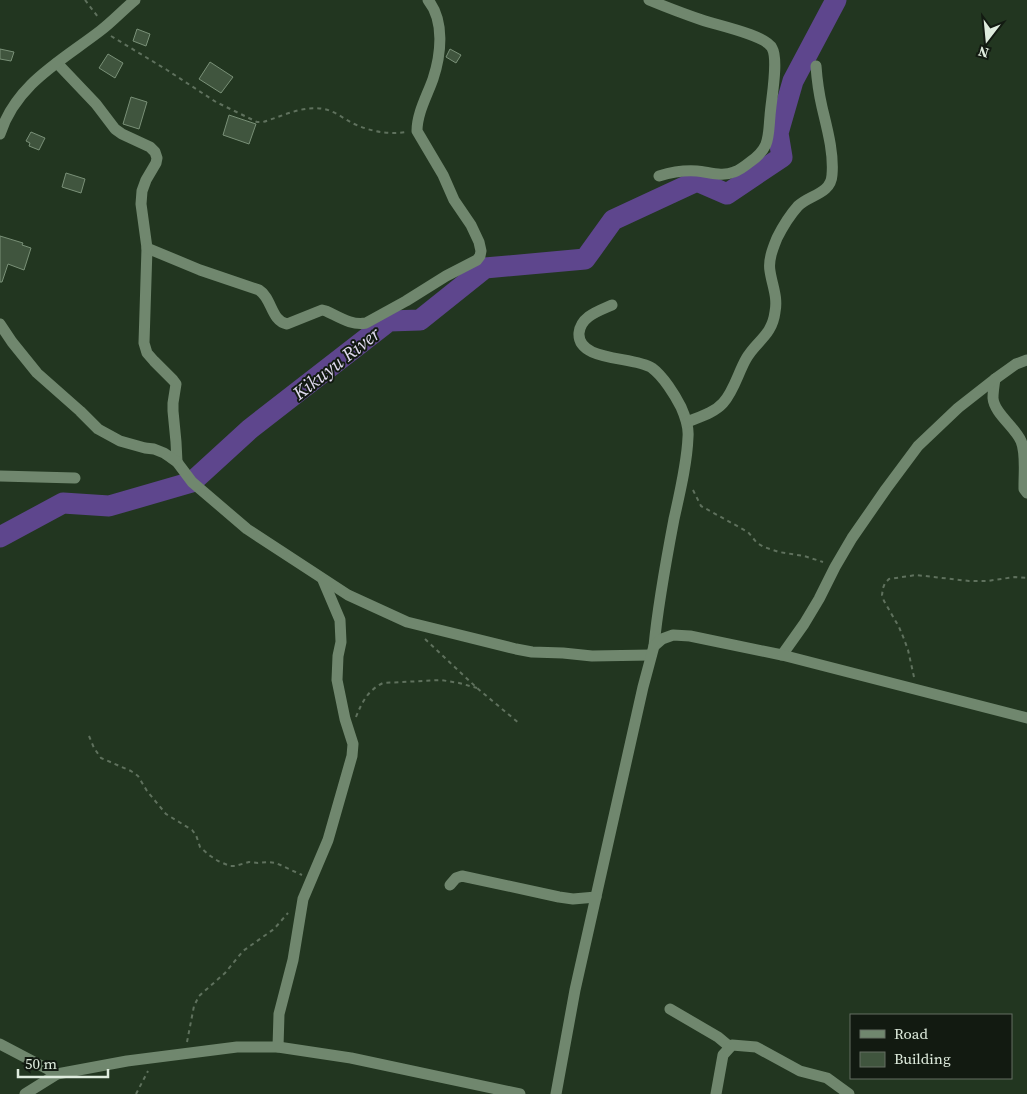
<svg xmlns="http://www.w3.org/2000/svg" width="1027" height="1094" viewBox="0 0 1027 1094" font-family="'Source Serif 4',serif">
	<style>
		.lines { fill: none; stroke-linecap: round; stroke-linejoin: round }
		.river { stroke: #5e468d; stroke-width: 21 }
		.building { fill: #40553e; stroke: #799077 }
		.path { stroke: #5f715d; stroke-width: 2; stroke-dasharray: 4 4; stroke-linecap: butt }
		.street { stroke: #70876e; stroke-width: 11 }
		.labels { text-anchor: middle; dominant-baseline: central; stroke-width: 4; stroke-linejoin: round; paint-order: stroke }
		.water-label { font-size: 19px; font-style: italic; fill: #e0daef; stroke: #121a11 }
	</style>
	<rect width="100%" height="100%" fill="#223620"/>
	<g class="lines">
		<polyline class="river" points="0,537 63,503 109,506 192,482 250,429 389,321 420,320 485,268 585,259 613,220 697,181 727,194 782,157 778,133 793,81 836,0"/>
	</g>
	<g class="building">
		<polygon points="137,29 150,34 146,46 133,41"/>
		<polygon points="0,49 14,52 11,61 0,59"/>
		<polygon points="450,49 461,55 456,63 446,57"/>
		<polygon points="108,54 123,63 115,78 99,68"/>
		<polygon points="210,62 233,77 221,93 199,79"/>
		<polygon points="131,97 147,102 139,129 123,124"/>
		<polygon points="229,115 256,124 249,144 223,135"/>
		<polygon points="31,132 45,138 39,150 29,146 30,143 26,141"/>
		<polygon points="66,173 85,179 81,193 62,187"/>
		<polygon points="0,236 23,243 22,245 31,248 24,270 8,264 2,282 0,282"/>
	</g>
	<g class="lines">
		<g class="path">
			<polyline points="85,0 98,17"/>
			<path d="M111,36L167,70L216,102L257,122H263C283,116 303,105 324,109C334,111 343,118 352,123C369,131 387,135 406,132"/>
			<polyline points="693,490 701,506 748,532 757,543 764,547 779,552 804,556 823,562"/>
			<polyline points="425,639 477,688 520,724"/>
			<polyline points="914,677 908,650 904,639 899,627 884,601 882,595 883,588 885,583 889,579 916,575 969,581 987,581 1015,577 1027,578"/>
			<path d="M356,717C362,702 368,690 383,683L441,680L459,683L477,688"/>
			<polyline points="89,736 94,748 101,758 131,771 138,776 147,791 166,814 192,830 196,835 200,847 209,855 218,861 230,866 235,866 249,862 258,863 268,862 276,863 302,875"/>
			<polyline points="187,1042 194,1006 199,996 225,973 243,951 274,929 288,913"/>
			<polyline points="136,1094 148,1071"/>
		</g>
		<g class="street">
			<path d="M649,0C666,7 684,14 702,20C716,25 766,35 772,48C779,60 771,100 770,116C768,138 770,148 750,162C745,166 740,170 734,172C722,177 709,172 697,171C684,170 672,172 659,176"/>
			<polyline points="57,63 96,104 115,129 122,134 150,147 155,152 157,158 156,163 146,180 142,191 141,204 147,248 144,343 147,353 154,361 173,380 176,384 173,403 173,411 176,442 177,462"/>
			<path d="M0,134C16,84 61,61 100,31C112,22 123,10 135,0"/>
			<path d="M147,248L200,270L259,290C272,298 271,321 287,324L322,310L326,311C339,317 352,326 366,323L406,301L446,276L477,260L480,256L481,251L479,242L471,225L454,200L443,175L417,131C417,113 427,96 433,79C441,55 445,21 428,0"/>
			<path d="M612,305C599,311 581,316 579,333C577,362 634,356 652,368C663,376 675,395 681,407C685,416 689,427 688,437C687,463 680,492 674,519C666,561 658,603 654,646"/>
			<polyline points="0,324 12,342 37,373 80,411 98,429 120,441 145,448 154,449 164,453 170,457 177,462 192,482 247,529 348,595 407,622 516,649 532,652 563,653 592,656 651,655"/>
			<path d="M995,379C994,385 993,392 993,398C994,413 1015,427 1021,441C1026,453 1024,471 1024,484V489L1027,493"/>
			<path d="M687,422C699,417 714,413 723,403C734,391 738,373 746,359C756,341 772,336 775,312C778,297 772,285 770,271C768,260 773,248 777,238C782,228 790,215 798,206C809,195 831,194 832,175C834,153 827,128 822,107C819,94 817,80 816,66"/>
			<polyline points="0,476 75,478"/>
			<polyline points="782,655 804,624 819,599 835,567 852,538 886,489 918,446 958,408 995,379 1016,364 1027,360"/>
			<polyline points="450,885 456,878 462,876 559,897 573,899 596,897"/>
			<polyline points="670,1009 718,1037 730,1047"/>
			<polyline points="0,1044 57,1074"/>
			<polyline points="278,1047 279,1014 293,960 303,899 328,840 352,756 353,744 345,719 337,680 338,656 341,642 340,620 323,580"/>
			<polyline points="25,1094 57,1074 127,1061 237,1047 278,1047 351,1058 520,1094"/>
			<polyline points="556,1094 575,990 643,687 654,646 662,639 673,635 690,636 782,655 1027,718"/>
			<polyline points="716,1094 723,1055 732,1045 756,1047 800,1071 827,1078 849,1094"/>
		</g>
	</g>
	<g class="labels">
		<g class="water-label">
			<text transform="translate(336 363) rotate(-38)">Kikuyu River</text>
		</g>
	</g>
	<rect x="850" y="1014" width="162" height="65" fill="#121a11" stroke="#646e63"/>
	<rect x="860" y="1030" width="25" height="8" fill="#70876e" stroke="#646e63"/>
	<text x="894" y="1039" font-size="15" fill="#dfecde">Road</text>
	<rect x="860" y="1052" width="25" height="15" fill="#40553e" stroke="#646e63"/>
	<text x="894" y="1064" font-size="15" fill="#dfecde">Building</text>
	<g transform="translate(987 40) rotate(196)" stroke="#121a11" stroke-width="4" paint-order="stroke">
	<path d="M0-4L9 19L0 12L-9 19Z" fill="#dfecde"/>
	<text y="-8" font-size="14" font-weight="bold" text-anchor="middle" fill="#dfecde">N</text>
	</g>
	<path d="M18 1069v8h90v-8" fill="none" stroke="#dfecde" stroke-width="2.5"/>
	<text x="25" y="1069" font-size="15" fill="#dfecde" stroke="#121a11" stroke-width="4" paint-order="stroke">50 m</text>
</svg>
